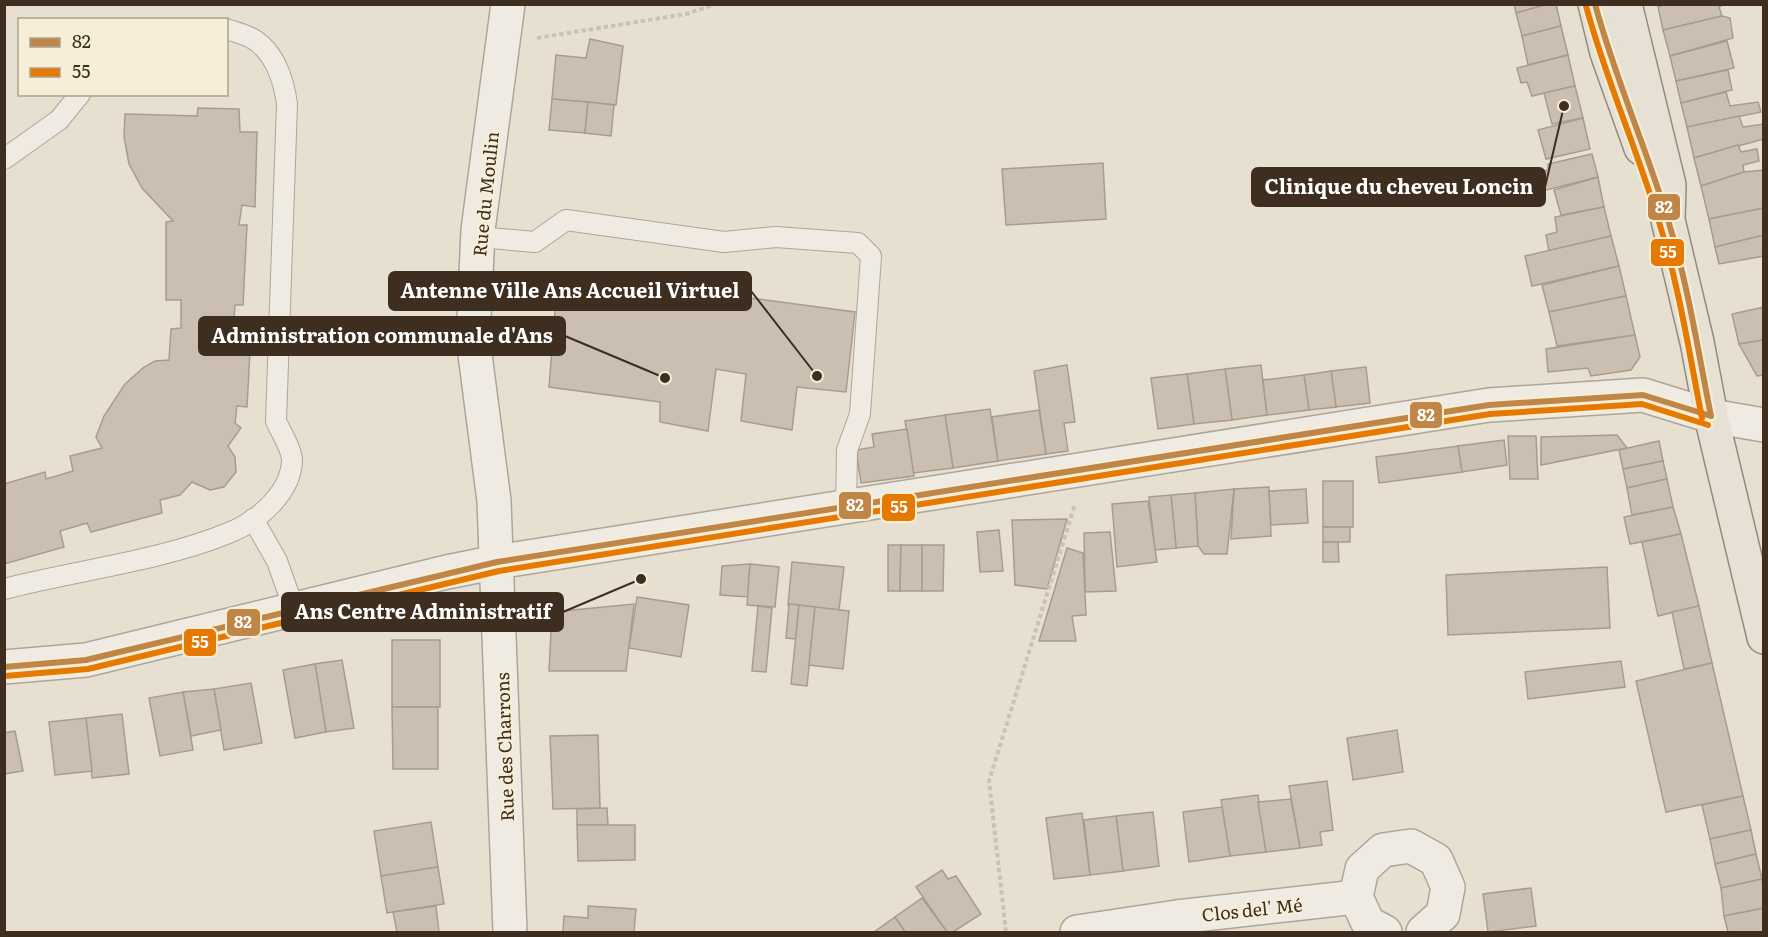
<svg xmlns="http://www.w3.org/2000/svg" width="1768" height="937" viewBox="0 0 1768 937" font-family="Literata,serif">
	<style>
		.building { fill: #cbbfb2; stroke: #a89c90; stroke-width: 1.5 }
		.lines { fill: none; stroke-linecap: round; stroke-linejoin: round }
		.service-casing { stroke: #ada599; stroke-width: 22 }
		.minor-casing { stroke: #ada599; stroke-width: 36 }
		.primary-casing { stroke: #928b80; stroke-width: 36 }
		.path { stroke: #c8c2b9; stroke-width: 4; stroke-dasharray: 4.5 3; stroke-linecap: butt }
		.service { stroke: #efebe3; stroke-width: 20 }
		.minor { stroke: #efebe3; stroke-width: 33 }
		.primary { stroke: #e6e1d4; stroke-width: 33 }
		.bus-1-casing { stroke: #f7eed8; stroke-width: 10 }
		.bus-2-casing { stroke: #f7eed8; stroke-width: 10 }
		.bus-1 { stroke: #bf8648; stroke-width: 6 }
		.bus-2 { stroke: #e67902; stroke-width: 6 }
		.labels { text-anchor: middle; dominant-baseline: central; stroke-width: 4.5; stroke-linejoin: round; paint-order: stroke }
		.street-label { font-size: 18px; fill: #3d2e20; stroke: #f7eed8 }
		.leader { fill: none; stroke: #3d2e20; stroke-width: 2 }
		.callout-dot { fill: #3d2e20; stroke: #f7eed8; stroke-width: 2 }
		.callout { fill: #3d2e20; stroke: #3d2e20; stroke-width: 2 }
		.callout-label { font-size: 20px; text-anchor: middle; font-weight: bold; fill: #fff }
		.line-badge { stroke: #f7eed8; stroke-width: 2 }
		.badge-label { font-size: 16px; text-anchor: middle; font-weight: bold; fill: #fff }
	</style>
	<rect width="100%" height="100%" fill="#e7e0d1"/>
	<g class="building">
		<polygon points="1514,4 1549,4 1516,13"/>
		<polygon points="1549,4 1556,4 1561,26 1522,36 1516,13"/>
		<polygon points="1666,4 1724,4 1719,7 1722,16 1663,30 1658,7"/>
		<polygon points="1722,16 1730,18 1733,38 1670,56 1663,30"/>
		<polygon points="1561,26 1568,55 1528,65 1522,36"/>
		<polygon points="590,39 623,46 616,105 552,99 556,55 586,58"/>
		<polygon points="1727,41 1734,68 1676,81 1670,56"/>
		<polygon points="1568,55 1575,86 1532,96 1527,82 1521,83 1517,68"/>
		<polygon points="1728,70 1732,90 1681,103 1676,81"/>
		<polygon points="1575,86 1583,118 1552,124 1544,93"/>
		<polygon points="1726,92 1730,106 1758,102 1761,112 1687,127 1681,103"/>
		<polygon points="552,99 588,102 585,133 549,130"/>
		<polygon points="588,102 614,105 611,136 585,133"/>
		<polygon points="198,108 239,109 240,132 257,132 255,207 242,205 239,225 247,225 243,305 235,305 233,331 251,333 247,407 237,406 235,423 241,428 228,446 235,457 236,472 224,487 210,490 192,482 180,495 160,500 162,513 91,532 87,523 60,531 64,547 4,564 4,484 45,472 46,479 73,471 70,456 102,448 96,437 104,416 125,384 144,367 155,361 169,360 171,329 181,328 181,300 166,300 166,222 173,221 142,188 129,164 124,137 125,114 197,116"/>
		<polygon points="1739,116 1743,127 1764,124 1764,139 1694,158 1687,127"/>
		<polygon points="1583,118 1590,149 1546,159 1538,130"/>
		<polygon points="1738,145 1741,152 1757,149 1759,161 1743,165 1744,172 1701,186 1694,158"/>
		<polygon points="1592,154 1598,177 1510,199 1507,186 1522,181 1524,176 1548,170 1548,164"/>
		<polygon points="1103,163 1106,219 1006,225 1002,169"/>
		<polygon points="1764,170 1764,208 1709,219 1701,186 1744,172"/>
		<polygon points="1598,177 1604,207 1561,215 1554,190"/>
		<polygon points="1604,207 1611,236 1549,251 1546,235 1557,232 1555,217"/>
		<polygon points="1764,208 1764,235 1715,247 1709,219"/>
		<polygon points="1764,235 1764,256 1719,264 1715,247"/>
		<polygon points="1611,236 1619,266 1532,286 1525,256"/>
		<polygon points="1619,266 1626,296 1549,312 1542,285"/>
		<polygon points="558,272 855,312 846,392 797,387 792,430 741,421 746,374 716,369 708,431 660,422 660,402 549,387"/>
		<polygon points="1626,296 1635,335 1557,346 1549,312"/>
		<polygon points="1764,307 1764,340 1739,344 1732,314"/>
		<polygon points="1635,335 1640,357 1631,370 1591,376 1588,368 1548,372 1546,349"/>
		<polygon points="1764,340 1764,375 1757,376 1739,344"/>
		<polygon points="1067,365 1075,422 1064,423 1068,451 1046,454 1034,371"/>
		<polygon points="1261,365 1267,415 1232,420 1225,369"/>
		<polygon points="1366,367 1370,403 1336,407 1331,371"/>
		<polygon points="1225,369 1232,420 1194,424 1187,374"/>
		<polygon points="1331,371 1336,407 1309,410 1304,375"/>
		<polygon points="1187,374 1194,424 1158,429 1151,378"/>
		<polygon points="1304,375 1309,410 1267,415 1263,380"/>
		<polygon points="990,409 998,461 953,468 945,415"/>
		<polygon points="1039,410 1046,454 998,461 992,417"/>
		<polygon points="945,415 953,468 913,473 905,421"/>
		<polygon points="907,429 914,476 861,483 856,450 874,447 872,434"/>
		<polygon points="1617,435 1627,448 1541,465 1541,437"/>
		<polygon points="1508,436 1536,436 1538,479 1510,479"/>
		<polygon points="1504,440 1507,465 1462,472 1458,446"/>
		<polygon points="1659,441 1663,461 1623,469 1619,450"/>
		<polygon points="1458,446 1462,472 1379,483 1376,457"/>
		<polygon points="1663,461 1667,479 1627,488 1623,469"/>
		<polygon points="1667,479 1673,507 1632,515 1627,488"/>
		<rect x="1323" y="481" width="30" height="46"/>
		<polygon points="1269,487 1271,536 1231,539 1234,489"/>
		<polygon points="1234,489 1227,554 1204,554 1198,546 1195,493"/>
		<polygon points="1306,489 1308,523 1271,525 1269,491"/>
		<polygon points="1195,493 1198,546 1176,548 1171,495"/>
		<polygon points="1171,495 1176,548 1155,550 1149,497"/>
		<polygon points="1148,501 1157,562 1117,567 1112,504"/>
		<polygon points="1673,507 1681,534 1630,544 1624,517"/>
		<polygon points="1067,519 1047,589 1015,585 1012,520"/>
		<rect x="1323" y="527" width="27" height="15"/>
		<polygon points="999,530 1003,571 980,572 977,532"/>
		<polygon points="1110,532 1116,591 1085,592 1084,533"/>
		<polygon points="1681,534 1699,606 1658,616 1642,542"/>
		<polygon points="1323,542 1338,542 1339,562 1323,562"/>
		<polygon points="888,545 901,545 900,591 888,591"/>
		<polygon points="901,545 922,545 922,591 900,591"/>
		<polygon points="922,545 944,545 943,591 922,591"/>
		<polygon points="1067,548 1083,553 1086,615 1072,616 1076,641 1039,641"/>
		<polygon points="792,562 844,567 839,610 788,605"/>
		<polygon points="750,564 748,597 720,595 722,566"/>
		<polygon points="750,564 779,567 775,607 747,605"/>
		<polygon points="1607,567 1610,628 1448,635 1446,575"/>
		<polygon points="637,597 689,605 681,657 629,648"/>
		<polygon points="634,604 626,671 549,671 552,612"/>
		<polygon points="789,604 799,605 796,639 786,638"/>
		<polygon points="799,605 815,607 807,686 791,684"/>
		<polygon points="758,606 772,608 766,672 752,671"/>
		<polygon points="1699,606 1712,663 1684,669 1672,612"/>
		<polygon points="815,607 849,611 843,669 809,665"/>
		<rect x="392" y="640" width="48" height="67"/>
		<polygon points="342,660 354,728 326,732 315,664"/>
		<polygon points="1621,661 1625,687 1528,699 1525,672"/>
		<polygon points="1712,663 1743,796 1666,812 1636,681"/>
		<polygon points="315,664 326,732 295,738 283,670"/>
		<polygon points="251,683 262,743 224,750 214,689"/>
		<polygon points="214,689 221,730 191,736 183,692"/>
		<polygon points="183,692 193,750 160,756 149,698"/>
		<polygon points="392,707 438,707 438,769 393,769"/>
		<polygon points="122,714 129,774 92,778 86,718"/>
		<polygon points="86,718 92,771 55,775 49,722"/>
		<polygon points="1397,730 1403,772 1353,780 1347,738"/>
		<polygon points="15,731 23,771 4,774 4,733"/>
		<polygon points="598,735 600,808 553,809 550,736"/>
		<polygon points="1327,781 1333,830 1320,832 1322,845 1300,848 1289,786"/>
		<polygon points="1258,795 1266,852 1230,856 1221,800"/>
		<polygon points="1743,796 1751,830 1710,839 1702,805"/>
		<polygon points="1291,799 1300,848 1266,852 1258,802"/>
		<polygon points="1222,807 1230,856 1189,862 1183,812"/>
		<polygon points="607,808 608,825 577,825 577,809"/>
		<polygon points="1153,812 1159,866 1123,871 1116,816"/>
		<polygon points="1082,813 1090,875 1054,879 1046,818"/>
		<polygon points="1116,816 1123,871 1090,875 1084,820"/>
		<polygon points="431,822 438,867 381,876 374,831"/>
		<polygon points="577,825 635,825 635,860 578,861"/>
		<polygon points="1751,830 1756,854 1715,864 1710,839"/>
		<polygon points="1756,854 1762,879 1721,888 1715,864"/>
		<polygon points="438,867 444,904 387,913 381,876"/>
		<polygon points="942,870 948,879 956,876 981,914 953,932 947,932 916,887"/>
		<polygon points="1762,879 1764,908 1724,916 1721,888"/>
		<polygon points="1531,888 1536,926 1488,932 1483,894"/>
		<polygon points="922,898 947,932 905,932 895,917"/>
		<polygon points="436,906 439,932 397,932 393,912"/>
		<polygon points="588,906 636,909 634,932 563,932 564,916 588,918"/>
		<polygon points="1764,908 1764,932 1728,932 1724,916"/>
		<polygon points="895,917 905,932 874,932"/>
	</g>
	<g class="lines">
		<g class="service-casing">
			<g id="service">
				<polyline points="4,159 59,120 80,94"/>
				<polyline points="478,237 535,242 566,220 724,242 776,237 858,243 871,256 860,414 847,450 846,507"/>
				<polyline points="253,519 277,561 294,609"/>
				<path d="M4,589C78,570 161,561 231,532C259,520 292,492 292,459C291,447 280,431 276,421L287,104C284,81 275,52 253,39C245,34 235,32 226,29"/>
			</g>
		</g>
		<g class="minor-casing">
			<g id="minor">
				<polyline points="508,4 478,230 473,339 494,501 510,932"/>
				<polyline points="4,667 86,660 447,572 497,562 1489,405 1643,395 1711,416 1764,425"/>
				<polyline points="1077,932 1177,917 1356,897"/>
				<polyline points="1385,932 1368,923 1356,897 1362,869 1383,850 1411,846 1436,860 1448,887 1443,914 1423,932"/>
			</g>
		</g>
		<g class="primary-casing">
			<g id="primary">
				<polyline points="1595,4 1607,53 1641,148"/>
				<polyline points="1625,4 1669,185 1668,220 1697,342 1711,416 1764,637"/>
			</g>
		</g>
		<g class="path">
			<polyline points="537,38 686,14 716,4"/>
			<polyline points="4,932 5,932"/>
			<polyline points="1006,932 989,781 1075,504"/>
		</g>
		<use href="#service" class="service"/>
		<use href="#minor" class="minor"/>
		<use href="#primary" class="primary"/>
		<g class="bus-1-casing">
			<g id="bus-1">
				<path d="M1595,4C1615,78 1646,147 1668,220C1688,284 1698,351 1711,416"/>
				<polyline points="4,667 86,660 497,562 1489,405 1643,395 1711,416"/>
			</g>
		</g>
		<g class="bus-2-casing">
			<g id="bus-2">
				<path d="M1586,6C1606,80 1637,149 1659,222C1679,286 1689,352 1702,418"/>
				<polyline points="5,676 88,669 499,571 1490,414 1642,404 1708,425"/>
			</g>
		</g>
		<use href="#bus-1" class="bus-1"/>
		<use href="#bus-2" class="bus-2"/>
	</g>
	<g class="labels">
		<g class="street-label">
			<text transform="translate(485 194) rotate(-84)">Rue du Moulin</text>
			<text transform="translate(504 747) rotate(-92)">Rue des Charrons</text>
			<text transform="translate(1252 909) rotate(-6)">Clos del' Mé</text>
		</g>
	</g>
	<path class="leader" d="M1564 106L1545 187M817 376L751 291M665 378L565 336M641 579L563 612"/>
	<g class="callout-dot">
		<circle cx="1564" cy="106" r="6"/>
		<circle cx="817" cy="376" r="6"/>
		<circle cx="665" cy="378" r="6"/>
		<circle cx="641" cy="579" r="6"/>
	</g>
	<g class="callout">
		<rect x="1252" y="168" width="293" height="38" rx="6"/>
		<rect x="389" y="272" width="362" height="38" rx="6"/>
		<rect x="199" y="317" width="366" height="38" rx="6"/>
		<rect x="282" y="593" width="281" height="38" rx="6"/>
	</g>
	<g class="callout-label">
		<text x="1399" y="194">Clinique du cheveu Loncin</text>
		<text x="570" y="298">Antenne Ville Ans Accueil Virtuel</text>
		<text x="382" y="343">Administration communale d'Ans</text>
		<text x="423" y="619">Ans Centre Administratif</text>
	</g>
	<g class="line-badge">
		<rect x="1647" y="193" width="34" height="28" rx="6" fill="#bf8648"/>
		<rect x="1650" y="238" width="35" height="29" rx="6" fill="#e67902"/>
		<rect x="1409" y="401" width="34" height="28" rx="6" fill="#bf8648"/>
		<rect x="838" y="491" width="34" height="29" rx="6" fill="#bf8648"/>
		<rect x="881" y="493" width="35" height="29" rx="6" fill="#e67902"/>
		<rect x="226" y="608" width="35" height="29" rx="6" fill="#bf8648"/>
		<rect x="183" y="628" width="34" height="29" rx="6" fill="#e67902"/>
	</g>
	<g class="badge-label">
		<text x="1664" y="213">82</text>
		<text x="1668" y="258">55</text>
		<text x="1426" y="421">82</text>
		<text x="855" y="511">82</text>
		<text x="899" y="513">55</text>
		<text x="243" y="628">82</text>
		<text x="200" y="648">55</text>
	</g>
	<rect width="1768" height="937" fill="none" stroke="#3d2e20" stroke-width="12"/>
	<rect x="18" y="18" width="210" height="78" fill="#f7eed8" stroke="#ada18e" stroke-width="1.5"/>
	<rect x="30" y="38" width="30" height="9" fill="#bf8648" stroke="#ada18e" stroke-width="1.5"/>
	<text x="72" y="48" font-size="18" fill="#3d2e20">82</text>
	<rect x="30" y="68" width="30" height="9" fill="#e67902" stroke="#ada18e" stroke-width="1.5"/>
	<text x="72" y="78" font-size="18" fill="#3d2e20">55</text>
</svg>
